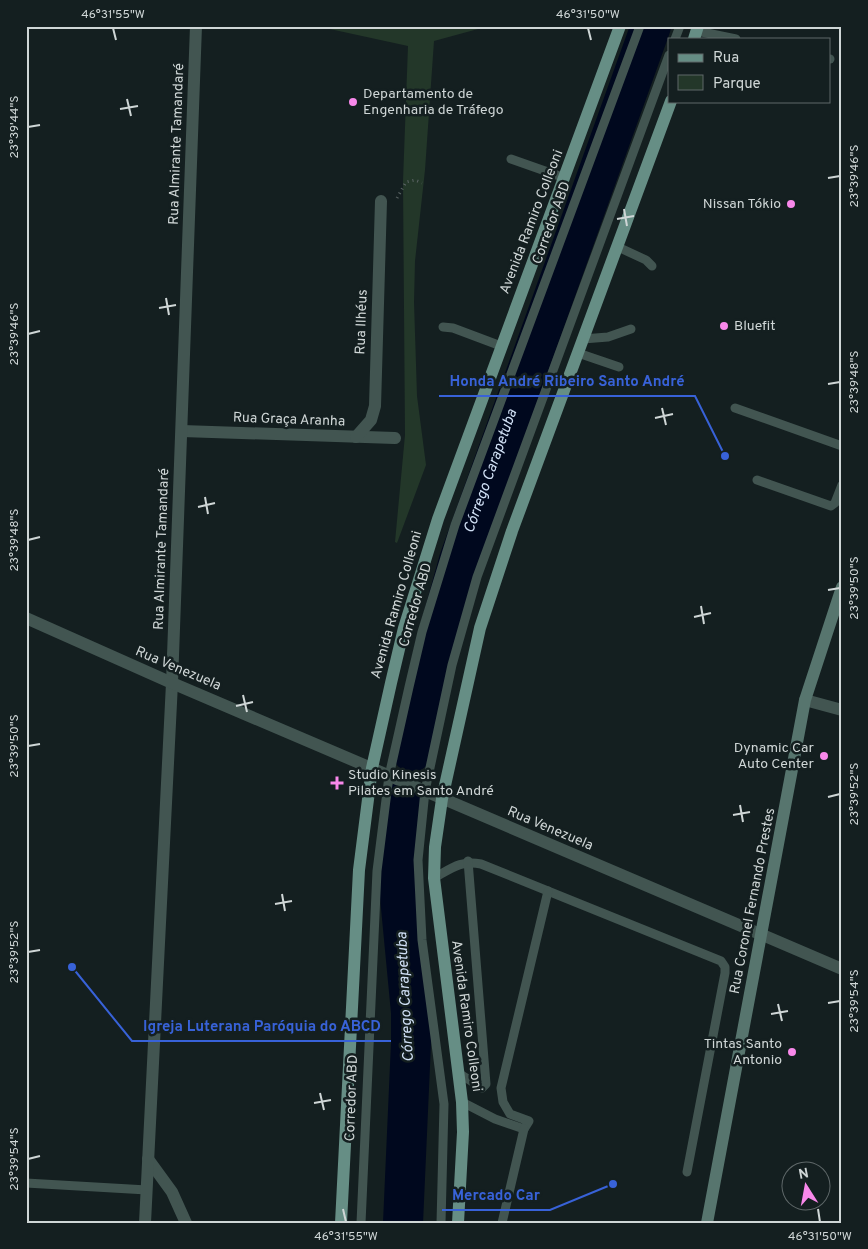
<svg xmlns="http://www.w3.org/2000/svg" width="868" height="1249" viewBox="0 0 868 1249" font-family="Overpass,sans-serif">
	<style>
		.green { fill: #233729 }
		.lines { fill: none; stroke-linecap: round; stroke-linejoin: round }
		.river { stroke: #00081e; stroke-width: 40 }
		.path { stroke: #5b6565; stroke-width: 3; stroke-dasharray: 1 4; stroke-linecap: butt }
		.service { stroke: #425551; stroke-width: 9 }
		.minor { stroke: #425551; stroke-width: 12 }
		.tertiary { stroke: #425551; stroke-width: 12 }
		.secondary { stroke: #57756e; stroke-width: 12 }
		.primary { stroke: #668e85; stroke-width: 12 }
		.ticks { fill: none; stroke: #cfd6d6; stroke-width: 2 }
		.poi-dot { fill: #f888ea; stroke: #141f20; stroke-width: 2 }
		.labels { text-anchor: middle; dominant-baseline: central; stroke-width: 5; stroke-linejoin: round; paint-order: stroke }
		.poi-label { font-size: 14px; fill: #cfd6d6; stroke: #141f20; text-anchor: start }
		.street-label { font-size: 14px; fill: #cfd6d6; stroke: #141f20 }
		.water-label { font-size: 15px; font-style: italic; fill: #d0e0f5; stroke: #141f20 }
		.leader { fill: none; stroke: #3862d8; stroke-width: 2 }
		.callout-dot { fill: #3862d8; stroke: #141f20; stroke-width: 2 }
		.callout-label { font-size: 15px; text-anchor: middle; font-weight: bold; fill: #3862d8; stroke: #141f20; stroke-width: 5; stroke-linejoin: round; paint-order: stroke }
		.neatline { fill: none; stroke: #cfd6d6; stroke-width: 2 }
		.ticks-label { font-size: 12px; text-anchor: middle; fill: #cfd6d6 }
	</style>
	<rect width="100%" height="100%" fill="#141f20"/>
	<polygon class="green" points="316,26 478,26 478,29 434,41 425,170 415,261 414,302 417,396 426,465 397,543 395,542 405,435 403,181 408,46"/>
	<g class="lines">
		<g class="river">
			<path id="s1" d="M412,752L434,650L459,560L651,26"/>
			<polyline points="403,1223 411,1043 411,1012 398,876 404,801"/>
		</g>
		<polyline class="path" points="397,198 406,182 415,180 422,183"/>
		<g class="service">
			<polyline points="697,31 736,39"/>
			<polyline points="675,39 680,26"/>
			<polyline points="829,59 830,59"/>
			<polyline points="511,159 565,178"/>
			<polyline points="618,247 646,260 652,266"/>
			<polyline points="443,327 453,328 501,346"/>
			<polyline points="583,339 608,337 631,329"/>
			<polyline points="578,353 619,367"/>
			<polyline points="735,408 842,446"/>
			<polyline points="757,480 831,506 835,503 842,485"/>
			<path d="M434,878C452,868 461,860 481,864L721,961L725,967V973L687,1172"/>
			<polyline points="460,1074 482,1088 486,1084 468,861"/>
			<polyline points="462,1102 495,1119 524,1129 529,1121 510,1114 503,1102 501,1088 548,891"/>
			<polyline points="26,1183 147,1190"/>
			<polyline points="361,1223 377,871 389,776 409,687 422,632 455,525 640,26"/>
			<polyline points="441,1223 444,1104 422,940 418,860 425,791 452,665 477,577 669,55"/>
			<polyline points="502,1223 524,1129"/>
		</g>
		<g class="minor">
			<polyline points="182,431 395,438"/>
			<polyline points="356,437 371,420 375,406 381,201"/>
			<polyline points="805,700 842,710"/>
			<polyline points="148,1159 172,1192 186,1223"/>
			<polyline points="145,1223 172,683 196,26"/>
		</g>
		<polyline class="tertiary" points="26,618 172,683 842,969"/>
		<polyline class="secondary" points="707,1223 805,700 842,587"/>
		<g class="primary">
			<polyline points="694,39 698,26"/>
			<polyline points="341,1223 359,870 372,768 391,683 404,628 438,519 620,26"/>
			<polyline points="458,1223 463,1132 462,1102 434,878 435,847 442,799 480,628 512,531 671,101"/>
		</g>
	</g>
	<path class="ticks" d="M113,28L116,40M588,28L591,40M127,99L131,116M120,109L138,106M28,127L40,125M828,178L840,176M624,209L627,226M617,219L634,216M166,298L169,315M159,308L176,305M28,334L40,331M828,384L840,382M662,408L666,425M655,418L673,414M205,497L208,514M198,507L215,503M28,540L40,537M828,590L840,588M701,606L704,624M694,617L711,613M243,695L247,712M236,706L253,702M28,746L40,744M828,797L840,794M740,805L743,822M733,815L750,812M282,894L285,911M275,904L292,901M28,952L40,950M828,1003L840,1001M778,1004L782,1021M771,1014L788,1011M320,1093L324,1110M314,1103L331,1100M28,1159L40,1156M343,1209L346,1222M818,1209L820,1222"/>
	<g class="poi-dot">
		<circle cx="353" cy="102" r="5"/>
		<circle cx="791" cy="204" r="5"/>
		<circle cx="724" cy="326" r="5"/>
		<circle cx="824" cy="756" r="5"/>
		<path d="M334.5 775.5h5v5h5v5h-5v5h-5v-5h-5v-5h5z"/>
		<circle cx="792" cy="1052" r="5"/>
	</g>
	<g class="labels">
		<g class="poi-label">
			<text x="363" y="94">Departamento de<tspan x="363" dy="16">Engenharia de Tráfego</tspan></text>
			<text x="781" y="204" text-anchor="end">Nissan Tókio</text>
			<text x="734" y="326">Bluefit</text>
			<text x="814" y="748" text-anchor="end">Dynamic Car<tspan x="814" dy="16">Auto Center</tspan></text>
			<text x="348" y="775">Studio Kinesis<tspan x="348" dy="16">Pilates em Santo André</tspan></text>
			<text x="782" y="1044" text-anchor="end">Tintas Santo<tspan x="782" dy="16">Antonio</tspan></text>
		</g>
		<g class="street-label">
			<text transform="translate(177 144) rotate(-88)">Rua Almirante Tamandaré</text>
			<text transform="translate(532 222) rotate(-69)">Avenida Ramiro Colleoni</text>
			<text transform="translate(552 223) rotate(-70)">Corredor ABD</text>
			<text transform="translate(362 322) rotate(-88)">Rua Ilhéus</text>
			<text transform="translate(289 420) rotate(2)">Rua Graça Aranha</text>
			<text transform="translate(162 549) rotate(-88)">Rua Almirante Tamandaré</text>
			<text transform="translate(397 605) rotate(-74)">Avenida Ramiro Colleoni</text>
			<text transform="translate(416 605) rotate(-74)">Corredor ABD</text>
			<text transform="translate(178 669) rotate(23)">Rua Venezuela</text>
			<text transform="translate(550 829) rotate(23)">Rua Venezuela</text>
			<text transform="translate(753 901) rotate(-79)">Rua Coronel Fernando Prestes</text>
			<text transform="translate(466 1016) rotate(82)">Avenida Ramiro Colleoni</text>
			<text transform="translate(352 1098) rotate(-88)">Corredor ABD</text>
		</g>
		<g class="water-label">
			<text stroke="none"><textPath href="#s1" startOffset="292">Córrego Carapetuba</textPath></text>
			<text transform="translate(406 997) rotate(-93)">Córrego Carapetuba</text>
		</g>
	</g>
	<path class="leader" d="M725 456L695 396H439M72 967L132 1041H391M613 1184L550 1210H442"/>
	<g class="callout-dot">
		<circle cx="725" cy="456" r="5"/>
		<circle cx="72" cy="967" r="5"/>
		<circle cx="613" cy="1184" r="5"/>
	</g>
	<g class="callout-label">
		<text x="567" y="386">Honda André Ribeiro Santo André</text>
		<text x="262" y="1031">Igreja Luterana Paróquia do ABCD</text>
		<text x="496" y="1200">Mercado Car</text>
	</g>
	<rect width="868" height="1249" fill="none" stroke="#141f20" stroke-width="55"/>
	<rect x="668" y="38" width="162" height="65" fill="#141f20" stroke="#5f6869"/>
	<rect x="678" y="54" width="25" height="8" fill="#668e85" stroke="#5f6869"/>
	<text x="713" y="62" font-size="15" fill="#cfd6d6">Rua</text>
	<rect x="678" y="75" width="25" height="15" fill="#233729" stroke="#5f6869"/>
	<text x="713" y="88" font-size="15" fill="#cfd6d6">Parque</text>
	<g transform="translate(806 1186) rotate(349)"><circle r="24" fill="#141f20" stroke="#5f6869"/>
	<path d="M0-4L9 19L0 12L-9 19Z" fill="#f888ea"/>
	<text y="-8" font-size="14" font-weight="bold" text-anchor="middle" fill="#cfd6d6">N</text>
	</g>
	<rect x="28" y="28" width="812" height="1194" class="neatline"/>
	<g class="ticks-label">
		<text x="113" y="18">46°31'55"W</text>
		<text x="588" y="18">46°31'50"W</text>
		<text transform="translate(14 127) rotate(-90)" y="4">23°39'44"S</text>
		<text transform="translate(854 176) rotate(-90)" y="4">23°39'46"S</text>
		<text transform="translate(14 334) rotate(-90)" y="4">23°39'46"S</text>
		<text transform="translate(854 382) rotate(-90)" y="4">23°39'48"S</text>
		<text transform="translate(14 540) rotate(-90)" y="4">23°39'48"S</text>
		<text transform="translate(854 588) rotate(-90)" y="4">23°39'50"S</text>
		<text transform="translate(14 746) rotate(-90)" y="4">23°39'50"S</text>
		<text transform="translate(854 794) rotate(-90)" y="4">23°39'52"S</text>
		<text transform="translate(14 952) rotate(-90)" y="4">23°39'52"S</text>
		<text transform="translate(854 1001) rotate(-90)" y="4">23°39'54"S</text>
		<text transform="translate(14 1159) rotate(-90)" y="4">23°39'54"S</text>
		<text x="346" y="1240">46°31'55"W</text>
		<text x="820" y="1240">46°31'50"W</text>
	</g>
</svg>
